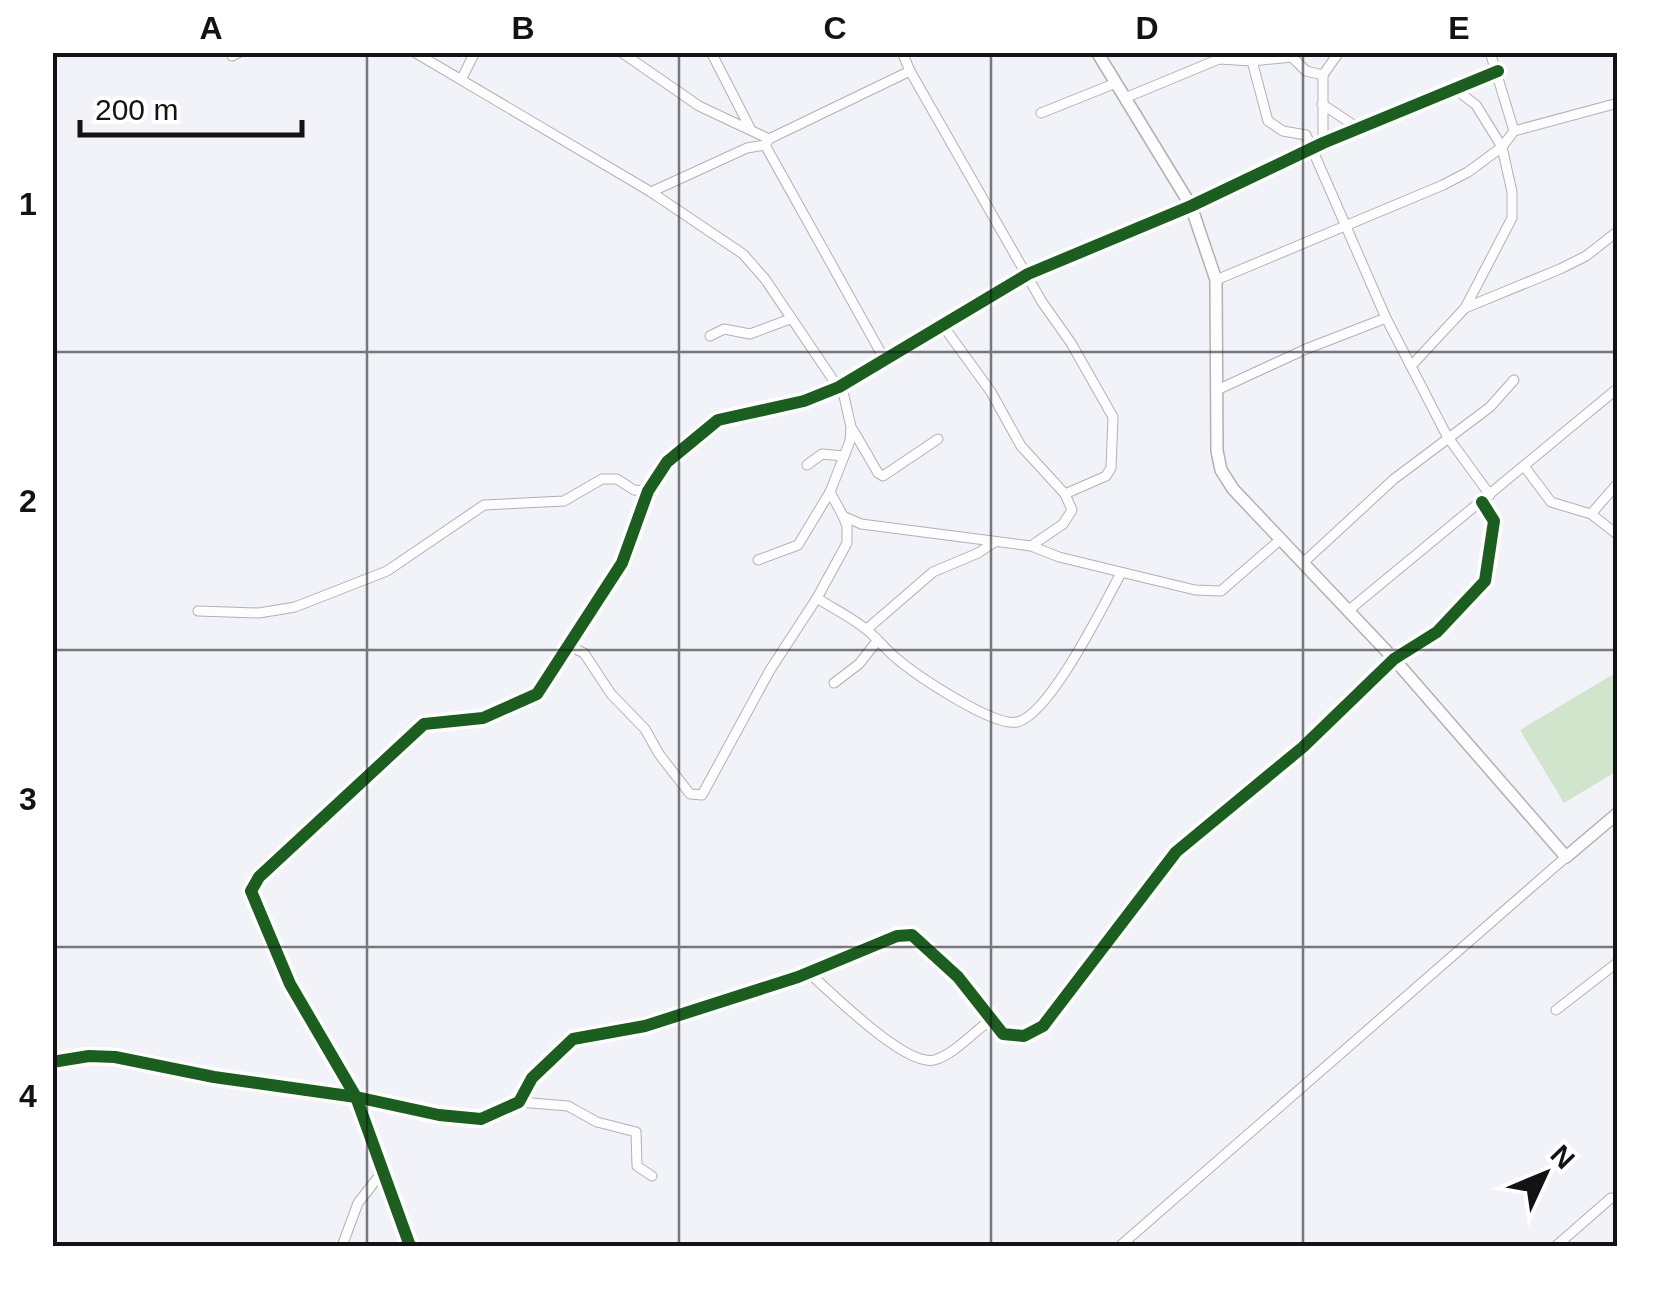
<svg xmlns="http://www.w3.org/2000/svg" width="1670" height="1299" viewBox="0 0 1670 1299" font-family="Helvetica,sans-serif">
	<style>
		.green { fill: #d1e5cd }
		.lines { fill: none; stroke-linecap: round; stroke-linejoin: round }
		.minor-casing { stroke: #b1b1b5; stroke-width: 11 }
		.tertiary-casing { stroke: #b1b1b5; stroke-width: 14 }
		.minor { stroke: #fdfdfe; stroke-width: 9 }
		.tertiary { stroke: #fdfdfe; stroke-width: 11 }
		.cycleway-casing { stroke: #fff; stroke-width: 19 }
		.cycleway { stroke: #1b5e20; stroke-width: 12 }
		.grid { fill: none; stroke: #131316; stroke-width: 2.5; stroke-opacity: 0.55 }
		.neatline { fill: none; stroke: #131316; stroke-width: 4 }
		.grid-label { font-size: 32px; text-anchor: middle; font-weight: bold; fill: #131316 }
	</style>
	<rect width="100%" height="100%" fill="#f2f3f8"/>
	<polygon class="green" points="1617,672 1617,771 1564,803 1520,730"/>
	<g class="lines">
		<g class="minor-casing">
			<g id="minor">
				<polyline points="414,52 651,192 743,254 765,279 844,396 851,427 850,441 830,492 843,516 861,524 1031,546 1059,557 1195,590 1221,591 1281,539"/>
				<polyline points="621,52 699,106 769,139"/>
				<polyline points="711,52 750,128"/>
				<polyline points="902,52 910,71 1042,302 1071,343 1113,417 1111,468 1106,476 1065,494"/>
				<polyline points="232,56 240,52"/>
				<polyline points="1323,75 1306,71 1292,57 1252,61 1268,121 1283,131 1306,135 1386,318 1447,436 1490,495"/>
				<polyline points="462,78 475,52"/>
				<polyline points="1125,98 1219,59 1252,61"/>
				<polyline points="1322,104 1358,128"/>
				<polyline points="1041,113 1116,83"/>
				<polyline points="1514,131 1618,103"/>
				<polyline points="1323,143 1323,75 1339,52"/>
				<polyline points="651,192 747,148 765,145"/>
				<polyline points="1216,280 1443,185 1468,172 1502,147 1476,105 1455,89"/>
				<polyline points="1465,308 1560,269 1586,256 1618,231"/>
				<polyline points="941,323 991,392 1021,446 1065,494 1072,510 1063,524 1031,546"/>
				<polyline points="710,336 724,329 750,334 790,319"/>
				<polyline points="886,362 765,145 769,139 910,71"/>
				<polyline points="1411,366 1465,308 1512,218 1512,192 1502,147 1514,131 1490,52"/>
				<polyline points="1217,390 1306,349 1386,318"/>
				<polyline points="853,430 878,473 883,476 938,439"/>
				<polyline points="807,465 822,454 843,456"/>
				<polyline points="1524,466 1551,502 1591,514 1618,535"/>
				<polyline points="1591,514 1618,483"/>
				<polyline points="758,560 798,545 830,492"/>
				<polyline points="1304,562 1394,479 1490,407 1514,380"/>
				<path d="M817,598C832,608 849,616 863,627C875,635 885,649 896,658C916,675 993,727 1017,722C1050,715 1104,604 1121,573"/>
				<polyline points="1349,610 1618,388"/>
				<polyline points="198,611 259,613 295,607 387,571 484,505 564,501 602,479 617,479 634,490 648,491"/>
				<polyline points="867,629 933,572 978,553 995,542"/>
				<polyline points="569,646 584,653 611,694 645,729 659,754 690,794 702,795 770,670 817,598 847,543 847,526 843,516"/>
				<polyline points="834,683 859,664 877,641"/>
				<path d="M809,973C831,992 905,1067 934,1060C954,1055 974,1031 991,1020"/>
				<polyline points="1556,1010 1618,962"/>
				<polyline points="52,1062 89,1056 115,1057 214,1077 356,1097 439,1115 481,1119 519,1102 532,1078 573,1039 645,1026 798,977 897,936 912,935 958,977 1003,1034 1024,1036 1043,1026 1176,852 1303,747 1394,659 1437,632 1485,581 1494,521 1482,502"/>
				<polyline points="519,1102 568,1106 597,1122 636,1132 637,1166 652,1176"/>
				<polyline points="342,1246 358,1203 383,1171"/>
				<polyline points="410,1246 356,1097 290,984 251,891 259,877 424,724 483,718 537,694 622,563 648,491 667,462 718,420 804,401 839,387 1028,274 1191,206 1323,143 1498,71"/>
				<polyline points="1120,1246 1566,857"/>
				<polyline points="1556,1246 1611,1198"/>
			</g>
		</g>
		<g class="tertiary-casing">
			<polyline id="tertiary" points="1097,52 1191,206 1216,280 1217,451 1221,470 1233,489 1394,659 1566,857 1618,813"/>
		</g>
		<use href="#minor" class="minor"/>
		<use href="#tertiary" class="tertiary"/>
		<g class="cycleway-casing">
			<g id="cycleway">
				<polyline points="52,1062 89,1056 115,1057 214,1077 356,1097 439,1115 481,1119 519,1102 532,1078 573,1039 645,1026 798,977 897,936 912,935 958,977 1003,1034 1024,1036 1043,1026 1176,852 1303,747 1394,659 1437,632 1485,581 1494,521 1482,502"/>
				<polyline points="410,1246 356,1097 290,984 251,891 259,877 424,724 483,718 537,694 622,563 648,491 667,462 718,420 804,401 839,387 1028,274 1191,206 1323,143 1498,71"/>
			</g>
		</g>
		<use href="#cycleway" class="cycleway"/>
	</g>
	<path class="grid" d="M367,52V1246M679,52V1246M991,52V1246M1303,52V1246M52,352H1618M52,650H1618M52,947H1618"/>
	<rect width="1670" height="1299" fill="none" stroke="#ffffff" stroke-width="110"/>
	<g transform="translate(1545 1174) rotate(46)" stroke="#ffffff" stroke-width="8" paint-order="stroke">
	<path d="M0-8L18 38L0 25L-18 38Z" fill="#131316"/>
	<text y="-15" font-size="28" font-weight="bold" text-anchor="middle" fill="#131316">N</text>
	</g>
	<path d="M80 120v15h222v-15" fill="none" stroke="#131316" stroke-width="5"/>
	<text x="95" y="120" font-size="30" fill="#131316" stroke="#ffffff" stroke-width="8" paint-order="stroke">200 m</text>
	<rect x="55" y="55" width="1560" height="1189" class="neatline"/>
	<g class="grid-label">
		<text x="211" y="39">A</text>
		<text x="523" y="39">B</text>
		<text x="835" y="39">C</text>
		<text x="1147" y="39">D</text>
		<text x="1459" y="39">E</text>
		<text x="28" y="215">1</text>
		<text x="28" y="512">2</text>
		<text x="28" y="810">3</text>
		<text x="28" y="1107">4</text>
	</g>
</svg>
